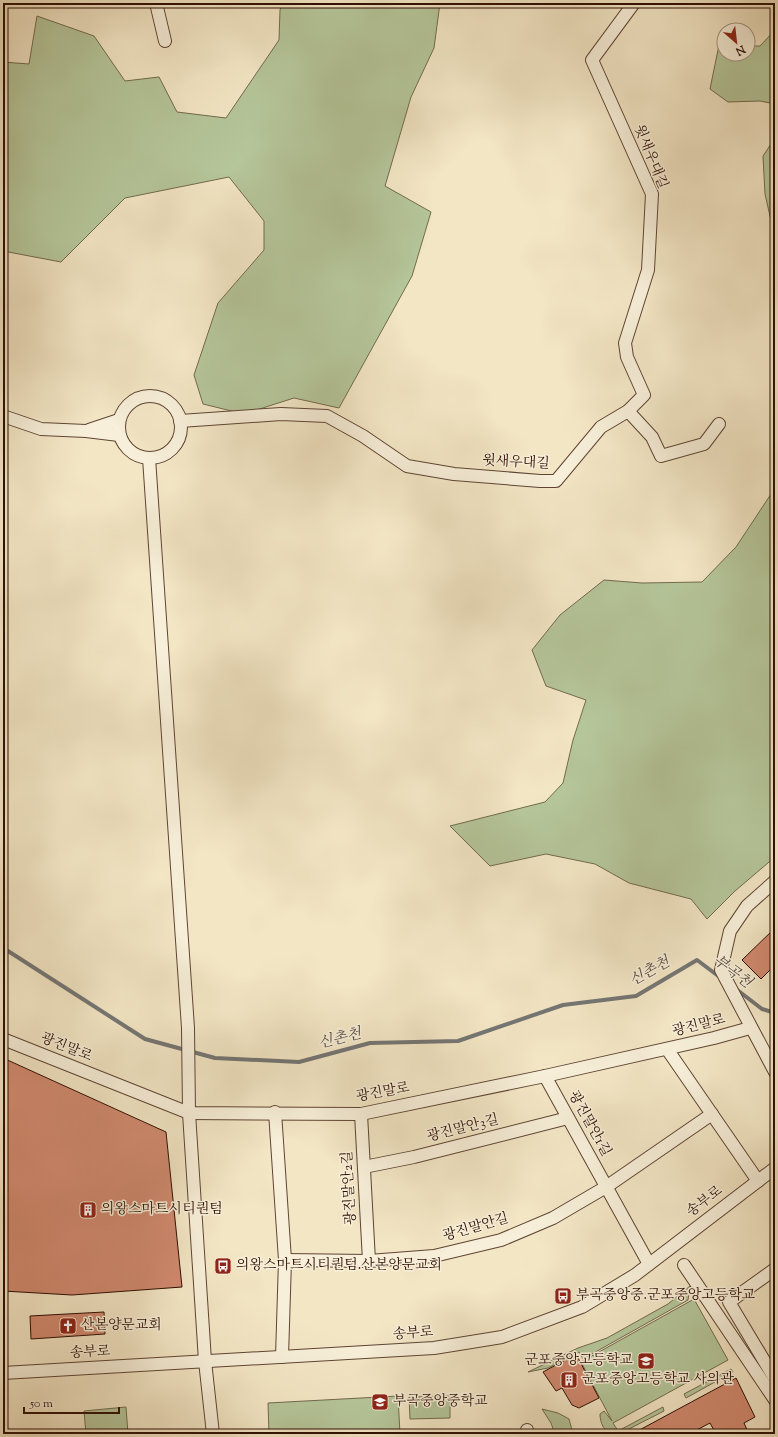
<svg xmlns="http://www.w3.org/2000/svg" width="778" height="1437" viewBox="0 0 778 1437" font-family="'Sorts Mill Goudy','Noto Serif KR',serif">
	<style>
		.green { fill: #b5c69a; stroke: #726a4e }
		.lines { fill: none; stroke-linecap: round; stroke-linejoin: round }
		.stream { stroke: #747674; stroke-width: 4 }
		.building { fill: #d18a70; stroke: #2e0e02 }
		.minor-casing { stroke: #5f4433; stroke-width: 14 }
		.minor { stroke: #f7efd9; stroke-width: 12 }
		.labels { text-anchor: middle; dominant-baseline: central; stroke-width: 3; stroke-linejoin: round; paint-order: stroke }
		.street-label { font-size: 14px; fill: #2e0e02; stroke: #f7efd9 }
		.poi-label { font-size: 14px; fill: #2e0e02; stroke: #f7efd9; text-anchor: start }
		.water-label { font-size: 15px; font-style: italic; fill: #574b44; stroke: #f7efd9 }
	</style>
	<rect width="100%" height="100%" fill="#f3e6c5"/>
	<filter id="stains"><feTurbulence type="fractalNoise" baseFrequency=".005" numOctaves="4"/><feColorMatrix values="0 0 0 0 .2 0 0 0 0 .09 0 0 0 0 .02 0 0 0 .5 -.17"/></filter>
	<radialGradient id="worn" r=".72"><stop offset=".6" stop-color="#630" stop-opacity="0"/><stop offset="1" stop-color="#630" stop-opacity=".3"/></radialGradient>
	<g class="green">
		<polygon points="282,3 440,3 434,48 411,97 385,186 431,212 412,276 339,408 294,398 244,414 203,404 194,375 218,303 264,250 264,221 229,177 125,198 61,262 3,251 3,62 29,64 37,16 94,36 125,81 159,77 177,112 226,118 279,40 280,10"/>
		<polygon points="775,30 775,104 760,101 728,102 710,89 719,45 724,45 724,54 748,54 748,46 760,46"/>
		<polygon points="775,138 775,238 765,194 763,156"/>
		<polygon points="775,488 775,857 735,891 707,919 691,899 629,883 595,864 546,854 490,866 450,826 545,802 563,783 573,740 586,700 546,686 532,650 560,615 604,580 642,583 702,582 736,547"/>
		<polygon points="690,1286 688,1300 583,1359 579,1352 548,1368 528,1372 578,1348 607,1338 668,1304"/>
		<path d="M694,1299L728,1360L613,1423L618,1431L663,1407L664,1411L619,1434L617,1431L613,1434C604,1432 600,1423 600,1414L604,1411L612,1421L581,1362Z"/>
		<polygon points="731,1369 733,1372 686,1398 684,1394"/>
		<polygon points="398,1396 400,1434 269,1434 268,1403"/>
		<polygon points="450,1396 450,1418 410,1419 409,1397"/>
		<polygon points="126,1407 128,1434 86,1434 84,1411"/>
		<polygon points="542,1409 558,1413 569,1419 573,1434 555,1434 551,1423"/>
	</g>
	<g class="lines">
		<g class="stream">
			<polyline points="3,951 8,951 145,1039 215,1058 299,1062 370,1043 458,1041 563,1005 636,996 697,960 721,978"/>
			<polyline points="736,989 762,1009 775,1013"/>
		</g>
	</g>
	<g class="building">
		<polygon points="775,928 775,965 761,979 742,960"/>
		<polygon points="3,1058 166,1132 182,1287 72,1295 3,1291"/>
		<polygon points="104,1312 105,1334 31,1339 30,1316"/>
		<polygon points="576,1354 599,1398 579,1408 572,1405 562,1388 556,1391 543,1372"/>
		<polygon points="736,1378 755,1417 744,1423 749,1434 716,1434 710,1423 689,1434 632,1434"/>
	</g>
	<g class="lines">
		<g class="minor-casing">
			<g id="minor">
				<polyline points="156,3 165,41"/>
				<circle cx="150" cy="427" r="31"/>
				<polyline points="628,411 652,437 661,456 704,444 719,424"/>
				<polyline points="3,416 41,429 86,431 119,435"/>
				<polyline points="180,421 281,414 327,416 363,436 407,466 454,474 540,481 556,481 601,427 628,411 644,395 627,357 625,343 648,270 652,194 592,60 634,3"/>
				<polyline points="89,430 119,420"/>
				<polyline points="149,458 188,1028 189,1113 205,1361 213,1434"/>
				<polyline points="775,881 747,906 730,931 721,970 775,1072"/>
				<polyline points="3,1039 189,1113 361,1114 545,1076 714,1038 750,1028"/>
				<polyline points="667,1049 758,1181"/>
				<polyline points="545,1076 649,1264"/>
				<polyline points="275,1112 285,1260 282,1357"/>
				<polyline points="361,1114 369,1261"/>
				<polyline points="364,1167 414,1157 568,1118"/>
				<polyline points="285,1260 369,1261 434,1256 501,1240 553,1218 606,1187 712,1114"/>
				<polyline points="684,1265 775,1400"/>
				<polyline points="775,1269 729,1302 775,1379"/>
				<polyline points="3,1373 434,1348 502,1337 582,1307 635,1275 775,1168"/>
				<polyline points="527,1430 528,1434"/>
			</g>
		</g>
		<use href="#minor" class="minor"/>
	</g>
	<defs>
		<g id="building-square" transform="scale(0.9)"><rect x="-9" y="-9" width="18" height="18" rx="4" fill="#8f2418" stroke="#f7efd9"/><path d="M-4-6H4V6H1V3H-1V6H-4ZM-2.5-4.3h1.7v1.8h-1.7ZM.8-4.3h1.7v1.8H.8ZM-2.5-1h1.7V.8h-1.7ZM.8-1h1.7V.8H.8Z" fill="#fff"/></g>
		<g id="bus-square" transform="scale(0.9)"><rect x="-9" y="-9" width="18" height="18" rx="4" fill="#8f2418" stroke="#f7efd9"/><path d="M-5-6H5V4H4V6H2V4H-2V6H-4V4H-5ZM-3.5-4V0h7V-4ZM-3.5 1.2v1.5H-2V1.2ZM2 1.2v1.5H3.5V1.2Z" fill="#fff"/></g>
		<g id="church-square" transform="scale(0.9)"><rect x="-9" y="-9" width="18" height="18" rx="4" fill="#8f2418" stroke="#f7efd9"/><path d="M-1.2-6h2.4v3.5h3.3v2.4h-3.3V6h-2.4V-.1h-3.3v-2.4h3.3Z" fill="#fff"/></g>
		<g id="school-square" transform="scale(0.9)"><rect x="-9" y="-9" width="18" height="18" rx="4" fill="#8f2418" stroke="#f7efd9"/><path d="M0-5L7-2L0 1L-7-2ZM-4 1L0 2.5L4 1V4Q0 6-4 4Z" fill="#fff"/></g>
	</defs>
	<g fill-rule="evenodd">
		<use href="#building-square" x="88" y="1210"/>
		<use href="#bus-square" x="223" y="1266"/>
		<use href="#bus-square" x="563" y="1296"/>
		<use href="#church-square" x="68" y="1326"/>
		<use href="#school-square" x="646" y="1361"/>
		<use href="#building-square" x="569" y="1380"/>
		<use href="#school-square" x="380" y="1402"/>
	</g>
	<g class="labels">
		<g class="street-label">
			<text transform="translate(650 157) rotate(68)">윗새우대길</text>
			<text transform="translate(516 463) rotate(3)">윗새우대길</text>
			<text transform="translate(699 1026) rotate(-14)">광진말로</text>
			<text transform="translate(66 1048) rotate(22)">광진말로</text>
			<text transform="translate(383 1093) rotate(-10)">광진말로</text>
			<text transform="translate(589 1124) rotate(61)">광진말안1길</text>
			<text transform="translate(463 1129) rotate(-14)">광진말안3길</text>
			<text transform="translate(350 1188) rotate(-93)">광진말안2길</text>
			<text transform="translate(705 1202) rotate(-38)">송부로</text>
			<text transform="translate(476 1228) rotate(-16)">광진말안길</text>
			<text transform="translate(413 1334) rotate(-4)">송부로</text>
			<text transform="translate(90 1353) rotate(-3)">송부로</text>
		</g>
		<g class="poi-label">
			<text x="101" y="1210">의왕스마트시티퀀텀</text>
			<text x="236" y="1266">의왕스마트시티퀀텀.산본양문교회</text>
			<text x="576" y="1296">부곡중앙중.군포중앙고등학교</text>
			<text x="81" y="1326">산본양문교회</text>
			<text x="633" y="1361" text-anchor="end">군포중앙고등학교</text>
			<text x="582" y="1380">군포중앙고등학교 사의관</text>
			<text x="393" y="1402">부곡중앙중학교</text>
		</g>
		<g class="water-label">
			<text transform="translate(650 972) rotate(-29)">신촌천</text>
			<text transform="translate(732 972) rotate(37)">부곡천</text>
			<text transform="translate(340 1039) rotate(-14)">신촌천</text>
		</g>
	</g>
	<rect width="778" height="1437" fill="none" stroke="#f3e6c5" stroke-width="16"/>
	<rect x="4" y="4" width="770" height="1429" fill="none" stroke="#2e0e02" stroke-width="2"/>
	<rect x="8" y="8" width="762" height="1421" fill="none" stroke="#2e0e02"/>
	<g transform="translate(736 42) rotate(152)"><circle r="19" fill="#f7efd9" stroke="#a79583"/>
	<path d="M0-3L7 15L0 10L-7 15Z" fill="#8f2418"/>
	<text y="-6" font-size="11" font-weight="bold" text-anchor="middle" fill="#2e0e02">N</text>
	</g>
	<path d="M24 1407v6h95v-6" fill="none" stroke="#2e0e02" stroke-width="2"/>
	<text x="30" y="1407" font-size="12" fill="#2e0e02" stroke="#f7efd9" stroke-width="3" paint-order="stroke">50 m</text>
	<rect width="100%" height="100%" filter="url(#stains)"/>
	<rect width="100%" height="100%" fill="url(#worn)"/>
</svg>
